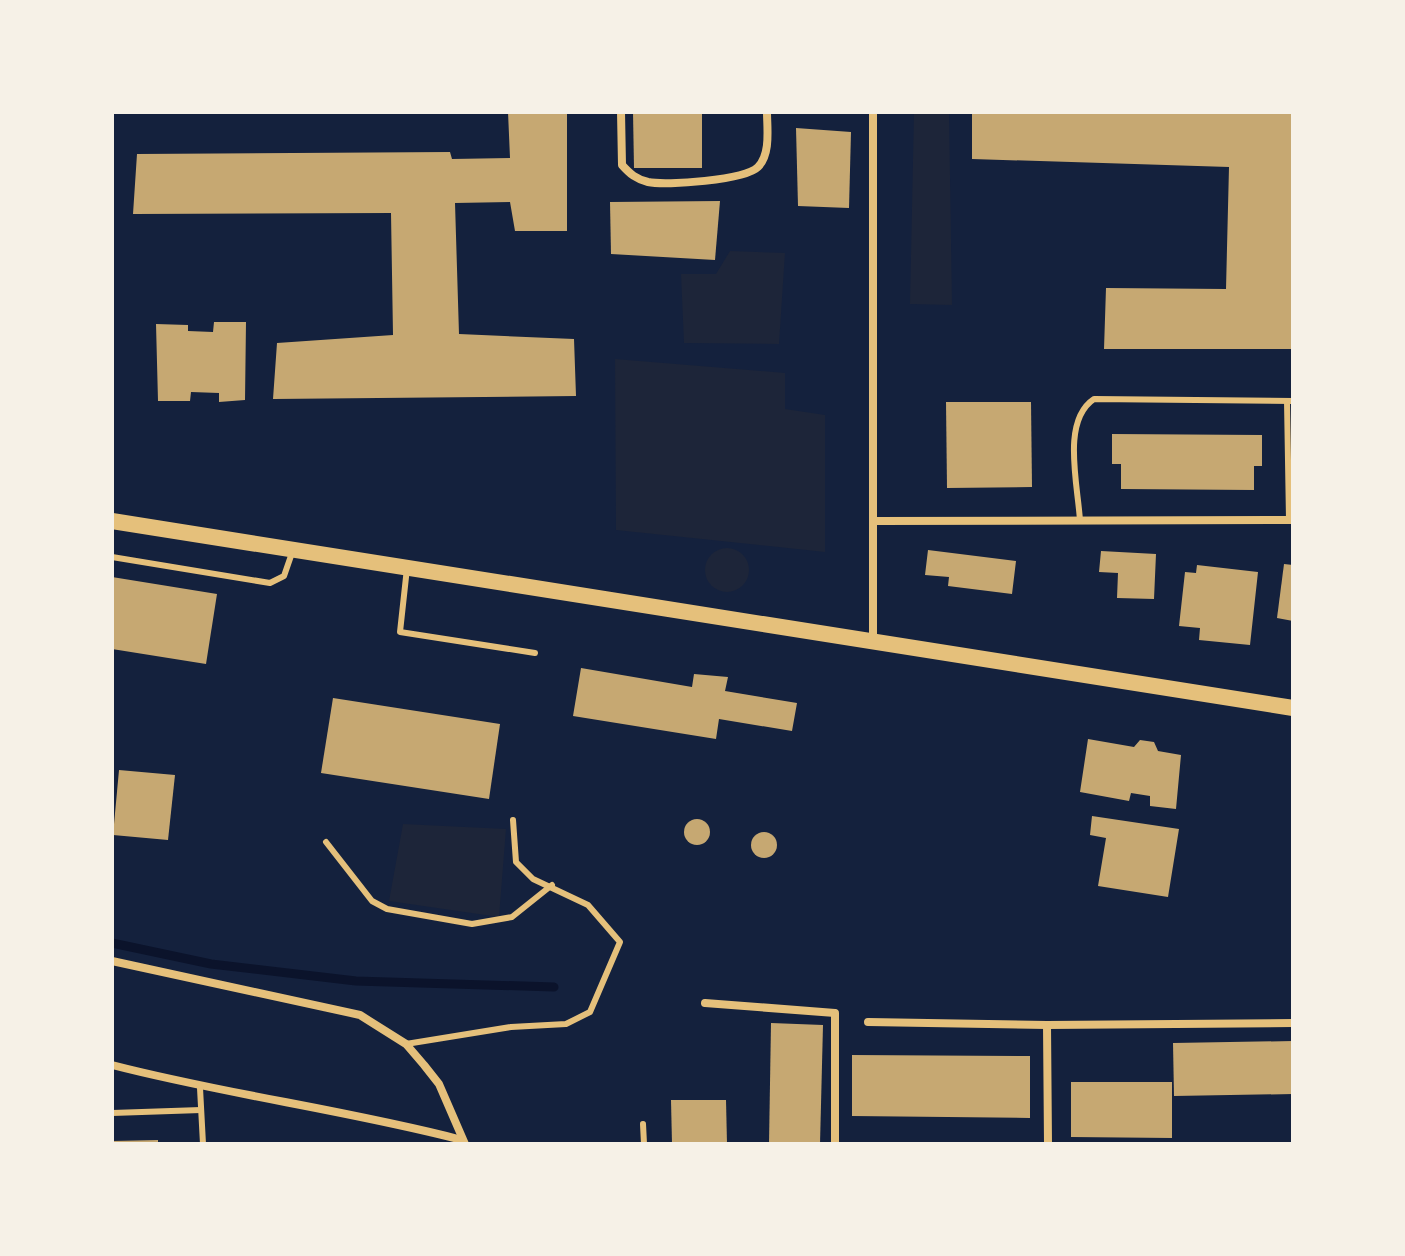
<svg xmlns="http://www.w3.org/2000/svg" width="1405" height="1256" viewBox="0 0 1405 1256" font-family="'Nunito Sans',sans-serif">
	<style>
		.green { fill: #1d2539 }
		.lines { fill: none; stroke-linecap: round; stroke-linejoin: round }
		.stream { stroke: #0b132b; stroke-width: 9 }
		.building { fill: #c6a872 }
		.service { stroke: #e5c07b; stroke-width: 6 }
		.minor { stroke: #e5c07b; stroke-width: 8 }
		.secondary { stroke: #e5c07b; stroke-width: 16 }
	</style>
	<rect width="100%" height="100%" fill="#14213d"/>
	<g class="green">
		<polygon points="914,112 949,112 952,305 910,304"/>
		<polygon points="730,251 785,253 779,344 684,343 681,274 716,274"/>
		<polygon points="615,359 785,373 785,409 825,415 825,552 616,530"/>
		<circle cx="727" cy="570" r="22"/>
		<polygon points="403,824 506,829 499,917 389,901"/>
	</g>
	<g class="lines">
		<polyline class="stream" points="112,943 211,964 356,981 554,987"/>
	</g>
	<g class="building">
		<polygon points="508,112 567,112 567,231 515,231 510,202 455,203 459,334 574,339 576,396 273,399 277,343 393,335 391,213 133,214 137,154 450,152 452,159 510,158"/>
		<polygon points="633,112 702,112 702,168 634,168"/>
		<polygon points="972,112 1293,112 1293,349 1104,349 1106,288 1226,289 1229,167 972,159"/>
		<polygon points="796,128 851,132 849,208 798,206"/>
		<polygon points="720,201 715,260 611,254 610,202"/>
		<polygon points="214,322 246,322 245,400 219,402 219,393 191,392 190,401 158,401 156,324 188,325 188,331 213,332"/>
		<polygon points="946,402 1031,402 1032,487 947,488"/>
		<polygon points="1112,434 1262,435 1262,466 1254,466 1254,490 1121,489 1121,464 1112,464"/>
		<polygon points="928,550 1016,561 1012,594 948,586 949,577 925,575"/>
		<polygon points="1101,551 1156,554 1154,599 1117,598 1118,573 1099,572"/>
		<polygon points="1284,564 1293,565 1293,621 1277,618"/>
		<polygon points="1197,565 1258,572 1250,645 1199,640 1200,628 1179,626 1185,572 1196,573"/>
		<polygon points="112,577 217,594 206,664 112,649"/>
		<polygon points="581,668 692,687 694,674 728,677 725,691 797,703 792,731 719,719 716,739 573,716"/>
		<polygon points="333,698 500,724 489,799 321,773"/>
		<polygon points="1088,739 1134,747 1140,740 1154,742 1158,751 1181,755 1176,809 1150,806 1150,796 1131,793 1129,801 1080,792"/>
		<polygon points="119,770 175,775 168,840 113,835"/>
		<polygon points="1092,816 1179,829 1168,897 1098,886 1106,838 1090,835"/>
		<circle cx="697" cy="832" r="13"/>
		<circle cx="764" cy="845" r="13"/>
		<polygon points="771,1023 823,1025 820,1144 769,1144"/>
		<polygon points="1293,1041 1293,1094 1174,1096 1173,1043"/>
		<polygon points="852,1055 1030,1056 1030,1118 852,1116"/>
		<polygon points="1071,1082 1172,1082 1172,1138 1071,1137"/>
		<polygon points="671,1100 726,1100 727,1144 672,1144"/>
		<polygon points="158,1140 158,1144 112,1144 112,1141"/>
	</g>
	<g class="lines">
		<g class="service">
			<polyline points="1287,401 1289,520"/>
			<path d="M1080,521C1078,485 1061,421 1094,399L1293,401"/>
			<polyline points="112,557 270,583 284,576 293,550"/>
			<polyline points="407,568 400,632 535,653"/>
			<polyline points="326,842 372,901 387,909 472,924 512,917 552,885"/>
			<polyline points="406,1044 511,1027 566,1024 590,1012 620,942 588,905 533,879 516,862 513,820"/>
			<polyline points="200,1088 203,1144"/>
			<polyline points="112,1113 201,1110"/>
			<polyline points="643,1124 644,1144"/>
		</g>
		<g class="minor">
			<path d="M621,112L622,165C630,174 636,179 648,182C666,186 745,180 758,167C771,154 767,128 767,112"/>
			<polyline points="875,521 1293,520"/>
			<polyline points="873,642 873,112"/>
			<polyline points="112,961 360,1015 406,1044 424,1065 439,1084 465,1144"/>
			<polyline points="705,1003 835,1013 835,1144"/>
			<polyline points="868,1022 1047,1025"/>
			<path d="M112,1065C228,1095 347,1110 462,1140"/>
			<polyline points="1048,1144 1047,1025 1293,1023"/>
		</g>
		<polyline class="secondary" points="112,521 1293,708"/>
	</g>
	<rect width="1405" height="1256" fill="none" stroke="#f6f1e7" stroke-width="228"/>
</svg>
